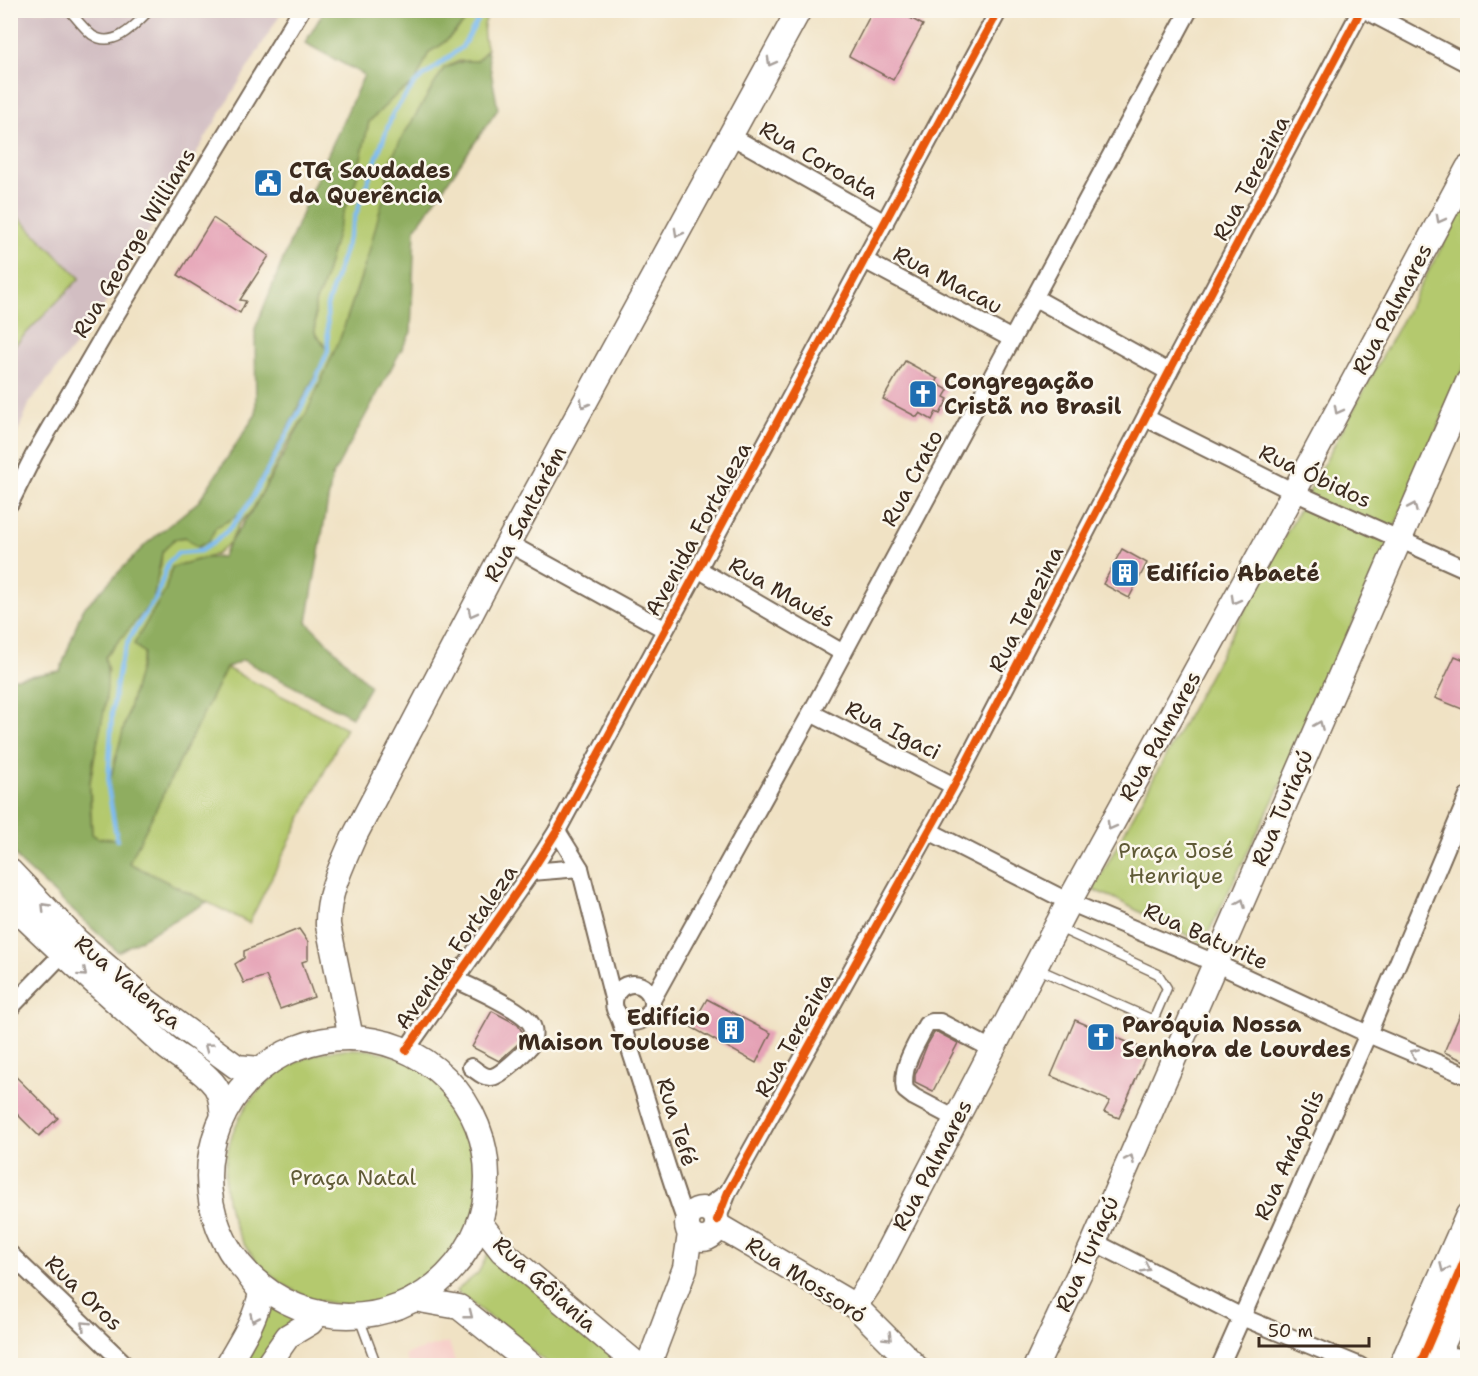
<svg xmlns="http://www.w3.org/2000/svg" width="1478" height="1376" viewBox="0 0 1478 1376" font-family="'Shantell Sans',sans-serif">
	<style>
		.built { fill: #f7d0ca }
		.industrial { fill: #d2bec2 }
		.green { fill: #b4c96e; stroke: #787a46; stroke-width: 1.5 }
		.forest { fill: #8fad61; stroke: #656c40; stroke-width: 1.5 }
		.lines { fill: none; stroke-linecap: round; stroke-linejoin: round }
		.stream { stroke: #7dbbf1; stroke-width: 4.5 }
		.building { fill: #e5a2b6 }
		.lane-casing { stroke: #7a6a58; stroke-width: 11 }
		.street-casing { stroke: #7a6a58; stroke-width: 20 }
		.secondary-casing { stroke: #7a6a58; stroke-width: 27 }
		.primary-casing { stroke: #7a6a58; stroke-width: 30 }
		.lane { stroke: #fff; stroke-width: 8 }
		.street { stroke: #fff; stroke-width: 16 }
		.secondary { stroke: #fff; stroke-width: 24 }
		.primary { stroke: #fff; stroke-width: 27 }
		.cycleway-casing { stroke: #fbf7ec; stroke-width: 11 }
		.cycleway { stroke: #e8590c; stroke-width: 8 }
		.oneway { stroke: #a79f9a }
		.labels { text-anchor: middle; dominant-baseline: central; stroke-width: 5; stroke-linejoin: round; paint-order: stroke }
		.street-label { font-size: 22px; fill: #3b2a1e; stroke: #fbf7ec }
		.poi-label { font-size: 22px; font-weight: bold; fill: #3b2a1e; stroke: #fbf7ec; text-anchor: start }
		.park-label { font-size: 22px; fill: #5f5a36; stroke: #fbf7ec }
	</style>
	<rect width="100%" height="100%" fill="#fbf7ec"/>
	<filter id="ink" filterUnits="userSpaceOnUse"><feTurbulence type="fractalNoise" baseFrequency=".0167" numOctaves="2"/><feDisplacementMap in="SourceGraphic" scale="12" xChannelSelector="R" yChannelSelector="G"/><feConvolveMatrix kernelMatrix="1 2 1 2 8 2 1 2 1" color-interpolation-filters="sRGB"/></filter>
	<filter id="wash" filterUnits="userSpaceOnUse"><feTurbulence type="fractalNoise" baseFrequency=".008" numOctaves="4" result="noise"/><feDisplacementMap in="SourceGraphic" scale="24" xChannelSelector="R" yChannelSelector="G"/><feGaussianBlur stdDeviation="1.35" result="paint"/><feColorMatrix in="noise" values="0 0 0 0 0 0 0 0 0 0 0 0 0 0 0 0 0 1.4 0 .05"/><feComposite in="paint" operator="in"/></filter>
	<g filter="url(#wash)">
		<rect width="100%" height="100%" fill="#f0e2c4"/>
		<polygon class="built" points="449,1342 456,1365 408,1365 405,1354"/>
		<polygon class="industrial" points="11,11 282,11 94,322 30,402 11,449"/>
		<g class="green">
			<path d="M471,11H493C480,21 483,36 487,50L477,61H459L444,68L387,168V184L374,238L341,336L307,412L285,447L253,509L239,524L230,542L217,554L172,567L165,591L134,644L144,653L108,787L117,840L98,838L92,834L90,783L103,710V691L108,671L105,658L150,601L161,565L162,552L175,539L185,537L198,547L209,541L216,527L325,357L328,350L315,333V303L322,288L342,213L356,180L369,121L397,94L415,83L429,52L443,44L462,25Z"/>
			<polygon points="1467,200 1467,361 1295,755 1203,944 1166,923 1149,917 1114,898 1093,890"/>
			<polygon points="11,210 80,278 11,349 10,349"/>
			<polygon points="226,668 346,728 249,923 129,863"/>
			<circle cx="353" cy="1177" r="128"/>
			<polygon points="489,1252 630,1365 550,1365 456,1291 478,1273"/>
			<polygon points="271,1296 288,1308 304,1314 264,1365 239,1366"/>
		</g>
		<path class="forest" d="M324,11H471L462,25L440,46L429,52L415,83L397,94L369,122L356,180L341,219L322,288L315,303V333L328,351L243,513L216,527L209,541L198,547L185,537L174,539L162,552L153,601L105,657C114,698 94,741 90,782C89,799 91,817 92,834L98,838L117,839L109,783L144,653L134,644L165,591L172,567L205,558L222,557L230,542L253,509L307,412L341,336L367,259L387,184V168L400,141L444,68L464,61H477L487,50L498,109L415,229L411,332L332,477L307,622L370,686L352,717L243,660L226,668L129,863L207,902L118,952L21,863L11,849V679L60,671L82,610L146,544L199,501L256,414L255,329L308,198L364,75L305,43Z"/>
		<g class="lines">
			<polyline class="stream" points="117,840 108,787 112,712 120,664 130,637 157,596 168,563 178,553 200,551 217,540 232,526 249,504 313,386 328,351 327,306 356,214 393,113 415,83 462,47 484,10"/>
		</g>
		<g id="blocks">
			<g class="building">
				<polygon points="873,10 896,10 923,25 893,80 849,56"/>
				<polygon points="213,218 269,256 240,300 246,301 240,313 178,275"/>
				<polygon points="905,361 938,379 936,383 948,390 944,397 948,399 940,414 936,412 932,420 920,413 917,417 883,399"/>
				<polygon points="1122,549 1147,563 1129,598 1103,584"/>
				<polygon points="1455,656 1467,661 1467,711 1435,698"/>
				<polygon points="299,929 308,942 308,960 302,962 314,997 280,1009 266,976 244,983 235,964 244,958 244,951"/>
				<polygon points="1467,998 1467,1062 1444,1052"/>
				<polygon points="707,999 771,1033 756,1063 691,1027"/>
				<polygon points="492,1011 518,1025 523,1033 521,1041 499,1061 472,1047"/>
				<polygon points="1075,1020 1148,1051 1119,1118 1104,1112 1110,1101 1051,1076"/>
				<polygon points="937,1032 958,1043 933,1091 915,1082 915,1075 927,1045 934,1033"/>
				<polygon points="10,1071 58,1118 39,1136 10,1107"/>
			</g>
		</g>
	</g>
	<g filter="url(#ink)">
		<use href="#blocks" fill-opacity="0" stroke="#7a6a58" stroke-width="1.5"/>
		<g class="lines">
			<g class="lane-casing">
				<g id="lane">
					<path d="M69,10C76,18 84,29 92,35C114,50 136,24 150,10"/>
					<polyline points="10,11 11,10"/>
					<polyline points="1038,969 1151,1019 1155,1016 1167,988 1158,974 1059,928"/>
					<polyline points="358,1315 377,1366"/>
				</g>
			</g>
			<g class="street-casing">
				<g id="street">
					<polyline points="1365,10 1468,64"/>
					<polyline points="731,136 885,223"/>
					<polyline points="864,260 1012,339"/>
					<polyline points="1035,298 1169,372"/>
					<polyline points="1146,418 1294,492 1468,570"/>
					<polyline points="10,503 34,455 115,316 301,10"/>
					<polyline points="508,543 664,629"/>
					<polyline points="698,569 843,653"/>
					<polyline points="811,713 954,786"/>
					<polyline points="557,831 580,868 614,1002"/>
					<polyline points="929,831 1069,902 1215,963 1368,1034 1468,1076"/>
					<polyline points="531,872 580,868"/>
					<path d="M456,980C472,987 523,1010 531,1024C535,1030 534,1040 530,1046C524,1053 500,1077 491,1077C484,1078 477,1071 471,1067"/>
					<circle cx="633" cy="1003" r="19"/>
					<polyline points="652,1000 811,713 1189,10"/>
					<polyline points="10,1008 70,946"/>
					<path d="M617,1012C643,1082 661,1155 687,1225"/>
					<polyline points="406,1050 531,872 557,831 999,10"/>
					<path d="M956,1119L914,1097L905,1090C900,1067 916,1045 926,1025L932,1022H940L992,1049"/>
					<polyline points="704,1209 727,1193"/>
					<polyline points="717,1220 728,1192 954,786 1169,372 1361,10"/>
					<polyline points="1094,1242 1242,1317 1360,1366"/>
					<polyline points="10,1254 127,1366"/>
					<polyline points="1420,1323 1428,1345 1453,1356 1468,1358"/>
					<polyline points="1220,1366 1368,1034 1468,796"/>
				</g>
			</g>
			<g class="secondary-casing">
				<g id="secondary">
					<polyline points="10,871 76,940 148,1002 237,1067 260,1069"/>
					<path d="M10,903C61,953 113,999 165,1046C179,1058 197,1066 209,1079C221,1090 221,1101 223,1116"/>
					<path d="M351,1038L328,925C327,894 342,865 354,837L508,543L799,10"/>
					<circle cx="348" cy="1177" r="139"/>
					<circle cx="702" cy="1224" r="15"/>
					<polyline points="480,1223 502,1251 639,1366"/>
					<polyline points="717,1225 855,1306 915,1366"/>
					<polyline points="414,1299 459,1307 533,1366"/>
					<polyline points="855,1306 873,1279 1069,902 1294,492 1468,168"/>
					<path d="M227,1366C241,1341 256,1320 261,1292L249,1276"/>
					<polyline points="267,1366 288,1336 310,1323 319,1313"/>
					<polyline points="648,1366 685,1268 690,1234"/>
					<polyline points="1036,1366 1094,1242 1468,382"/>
					<polyline points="1401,1366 1468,1215"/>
				</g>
			</g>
			<g class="primary-casing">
				<polyline id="primary" points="1431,1366 1468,1286"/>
			</g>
			<use href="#lane" class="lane"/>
			<use href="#street" class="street"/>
			<use href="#secondary" class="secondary"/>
			<use href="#primary" class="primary"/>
			<g class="cycleway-casing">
				<g id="cycleway">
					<polyline points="406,1050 531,872 557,831 999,10"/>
					<polyline points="717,1220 728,1192 954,786 1169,372 1361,10"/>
					<polyline points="1419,1366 1468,1252"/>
				</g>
			</g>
			<use href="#cycleway" class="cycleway"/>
		</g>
		<defs><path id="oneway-chevron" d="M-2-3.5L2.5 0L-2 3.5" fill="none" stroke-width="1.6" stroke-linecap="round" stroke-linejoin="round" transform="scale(1.5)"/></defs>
		<g class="oneway">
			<use href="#oneway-chevron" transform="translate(771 62) rotate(119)"/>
			<use href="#oneway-chevron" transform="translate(1440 219) rotate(118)"/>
			<use href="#oneway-chevron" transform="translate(678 233) rotate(119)"/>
			<use href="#oneway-chevron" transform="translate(584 404) rotate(119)"/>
			<use href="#oneway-chevron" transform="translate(1338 410) rotate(118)"/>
			<use href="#oneway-chevron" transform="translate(1413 507) rotate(-66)"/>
			<use href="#oneway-chevron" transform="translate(1235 600) rotate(119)"/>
			<use href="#oneway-chevron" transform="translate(472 613) rotate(118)"/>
			<use href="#oneway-chevron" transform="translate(1319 725) rotate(-67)"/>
			<use href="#oneway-chevron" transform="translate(1111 826) rotate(119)"/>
			<use href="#oneway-chevron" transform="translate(1241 903) rotate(-67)"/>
			<use href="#oneway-chevron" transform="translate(45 907) rotate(-134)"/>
			<use href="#oneway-chevron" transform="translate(83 973) rotate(42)"/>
			<use href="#oneway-chevron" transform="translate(208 1047) rotate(-143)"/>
			<use href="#oneway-chevron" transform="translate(1414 1053) rotate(-157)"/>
			<use href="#oneway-chevron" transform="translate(1130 1159) rotate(-66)"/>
			<use href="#oneway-chevron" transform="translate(1146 1268) rotate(27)"/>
			<use href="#oneway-chevron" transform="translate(1444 1268) rotate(114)"/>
			<use href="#oneway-chevron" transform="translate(469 1315) rotate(38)"/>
			<use href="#oneway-chevron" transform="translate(254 1318) rotate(114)"/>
			<use href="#oneway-chevron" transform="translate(85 1325) rotate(-136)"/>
			<use href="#oneway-chevron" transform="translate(888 1337) rotate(45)"/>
		</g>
	</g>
	<defs>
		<g id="civic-square" transform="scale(1.5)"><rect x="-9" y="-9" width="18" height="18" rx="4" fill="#1f6fb2" stroke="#fbf7ec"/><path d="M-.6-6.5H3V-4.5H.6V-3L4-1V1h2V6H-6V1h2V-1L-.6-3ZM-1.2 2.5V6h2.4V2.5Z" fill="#fff"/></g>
		<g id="church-square" transform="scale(1.5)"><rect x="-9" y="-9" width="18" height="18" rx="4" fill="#1f6fb2" stroke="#fbf7ec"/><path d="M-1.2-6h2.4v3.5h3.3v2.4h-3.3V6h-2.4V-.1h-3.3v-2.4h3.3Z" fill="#fff"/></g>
		<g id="building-square" transform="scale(1.5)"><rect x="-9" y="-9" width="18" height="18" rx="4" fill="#1f6fb2" stroke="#fbf7ec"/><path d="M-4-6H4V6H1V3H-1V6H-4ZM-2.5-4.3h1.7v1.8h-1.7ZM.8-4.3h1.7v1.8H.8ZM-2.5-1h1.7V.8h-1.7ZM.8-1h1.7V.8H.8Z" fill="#fff"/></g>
	</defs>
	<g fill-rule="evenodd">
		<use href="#civic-square" x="268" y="183"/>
		<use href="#church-square" x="923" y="394"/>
		<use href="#building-square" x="1125" y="573"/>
		<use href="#building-square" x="731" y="1030"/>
		<use href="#church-square" x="1101" y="1037"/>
	</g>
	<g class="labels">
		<g class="street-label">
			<text transform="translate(819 160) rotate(30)">Rua Coroata</text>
			<text transform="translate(1251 178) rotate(-62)">Rua Terezina</text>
			<text transform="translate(134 243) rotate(-59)">Rua George Willians</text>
			<text transform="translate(948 280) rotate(28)">Rua Macau</text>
			<text transform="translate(1392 309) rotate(-62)">Rua Palmares</text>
			<text transform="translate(1315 476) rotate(25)">Rua Óbidos</text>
			<text transform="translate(912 478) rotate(-62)">Rua Crato</text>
			<text transform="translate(525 514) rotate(-62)">Rua Santarém</text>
			<text transform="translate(698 529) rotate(-61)">Avenida Fortaleza</text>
			<text transform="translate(782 592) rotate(30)">Rua Maués</text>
			<text transform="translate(1026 609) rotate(-63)">Rua Terezina</text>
			<text transform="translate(893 730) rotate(27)">Rua Igaci</text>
			<text transform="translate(1160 736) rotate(-61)">Rua Palmares</text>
			<text transform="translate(1282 808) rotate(-67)">Rua Turiaçú</text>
			<text transform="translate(1206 936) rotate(24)">Rua Baturite</text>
			<text transform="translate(456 947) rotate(-55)">Avenida Fortaleza</text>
			<text transform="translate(128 982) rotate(40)">Rua Valença</text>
			<text transform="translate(794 1035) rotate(-61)">Rua Terezina</text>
			<text transform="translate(677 1122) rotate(73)">Rua Tefé</text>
			<text transform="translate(1289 1155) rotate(-66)">Rua Anápolis</text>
			<text transform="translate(932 1165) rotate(-62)">Rua Palmares</text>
			<text transform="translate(1087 1254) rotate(-66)">Rua Turiaçú</text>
			<text transform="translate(806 1280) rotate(33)">Rua Mossoró</text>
			<text transform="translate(545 1284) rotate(42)">Rua Gôiania</text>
			<text transform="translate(84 1293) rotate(44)">Rua Oros</text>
		</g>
		<g class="poi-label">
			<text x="289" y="170">CTG Saudades<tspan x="289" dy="25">da Querência</tspan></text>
			<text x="944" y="381">Congregação<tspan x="944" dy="25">Cristã no Brasil</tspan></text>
			<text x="1146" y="573">Edifício Abaeté</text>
			<text x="710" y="1017" text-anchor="end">Edifício<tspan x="710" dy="25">Maison Toulouse</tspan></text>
			<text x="1122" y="1024">Paróquia Nossa<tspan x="1122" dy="25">Senhora de Lourdes</tspan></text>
		</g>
		<g class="park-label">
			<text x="1176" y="850">Praça José<tspan x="1176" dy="25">Henrique</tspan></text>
			<text x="353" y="1177">Praça Natal</text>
		</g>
	</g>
	<rect width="1478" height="1376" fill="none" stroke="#fbf7ec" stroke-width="36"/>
	<path d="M1259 1337v9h110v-9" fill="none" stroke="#3b2a1e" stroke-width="3"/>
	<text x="1268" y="1337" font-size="18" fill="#3b2a1e" stroke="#fbf7ec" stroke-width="4.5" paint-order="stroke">50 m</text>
</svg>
